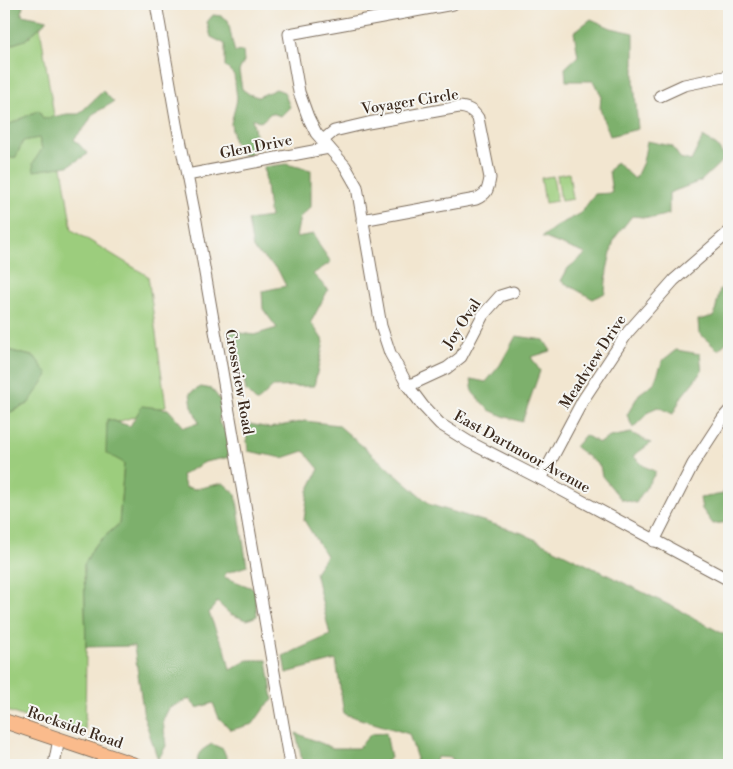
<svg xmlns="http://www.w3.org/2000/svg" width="733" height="769" viewBox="0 0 733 769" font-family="'Libre Bodoni',serif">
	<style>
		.green { fill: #9ccd7d; stroke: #6c7c4e }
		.forest { fill: #7db06c; stroke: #5c6d45 }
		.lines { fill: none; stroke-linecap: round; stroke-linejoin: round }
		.minor-casing { stroke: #7b6c5c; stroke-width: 13 }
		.major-casing { stroke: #7b6c5c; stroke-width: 16 }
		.minor { stroke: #fff; stroke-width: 11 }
		.major { stroke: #fabb8c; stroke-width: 14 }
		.labels { text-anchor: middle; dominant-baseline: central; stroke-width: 4; stroke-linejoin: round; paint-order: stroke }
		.street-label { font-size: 15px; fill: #3b2a1e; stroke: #f6f6f2 }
	</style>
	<rect width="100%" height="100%" fill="#f6f6f2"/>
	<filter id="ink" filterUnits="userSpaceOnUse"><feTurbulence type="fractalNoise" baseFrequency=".02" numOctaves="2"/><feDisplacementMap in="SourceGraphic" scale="10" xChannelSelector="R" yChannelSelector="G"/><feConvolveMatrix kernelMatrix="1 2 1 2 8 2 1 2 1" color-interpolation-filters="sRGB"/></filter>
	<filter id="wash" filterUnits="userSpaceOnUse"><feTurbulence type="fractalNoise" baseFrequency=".0096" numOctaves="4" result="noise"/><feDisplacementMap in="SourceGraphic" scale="20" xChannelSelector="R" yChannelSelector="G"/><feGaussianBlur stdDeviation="1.12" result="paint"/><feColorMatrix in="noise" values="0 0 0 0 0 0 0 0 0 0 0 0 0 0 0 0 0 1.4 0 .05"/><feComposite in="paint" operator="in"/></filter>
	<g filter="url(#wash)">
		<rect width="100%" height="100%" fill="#f2e6d0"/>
		<g class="green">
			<polygon points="40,27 72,230 148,276 166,406 118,422 108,419 124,463 119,524 94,546 84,565 86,647 85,738 4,710 4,415 28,404 35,357 4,349 4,47 25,40"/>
			<polygon points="569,173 573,199 561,201 557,175"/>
			<polygon points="553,176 557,201 545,203 541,178"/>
		</g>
		<g class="forest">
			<polygon points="4,4 23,4 22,15 48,20 25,40 4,47"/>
			<polygon points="213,15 221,16 228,20 233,45 235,52 243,51 244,61 239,71 242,89 249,94 258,97 276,89 284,92 290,107 281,116 271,113 261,122 252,118 257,143 249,156 240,153 233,139 231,123 236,104 237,98 234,75 225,66 225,44 211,37 207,22"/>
			<polygon points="591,19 611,28 634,33 634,81 638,129 610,136 600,109 601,95 593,81 566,81 565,68 578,56 574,32"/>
			<polygon points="103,91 114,102 93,114 86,126 74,139 88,154 68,166 34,171 33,163 42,149 39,138 23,141 16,157 4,159 4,131 8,125 39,110 43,119 67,114 79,114"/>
			<polygon points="703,137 717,146 725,158 701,181 669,193 669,214 653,218 632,216 614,239 607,270 605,293 593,299 561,281 568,268 586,254 542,237 558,225 580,214 595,194 612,193 609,171 616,162 635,179 643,162 647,141 672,146 680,158 691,161"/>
			<polygon points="286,164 311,170 311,207 300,217 296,237 314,234 319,245 331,262 313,274 328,290 311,322 324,342 314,386 273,387 257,402 246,391 243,375 235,357 227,331 254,335 277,328 263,309 262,291 286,286 278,270 253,249 248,220 270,217 268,203 264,167"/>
			<polygon points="720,289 729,290 729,340 718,350 699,333 698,320 714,316"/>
			<polygon points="516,336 544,340 551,351 531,357 540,371 522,422 503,416 489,410 473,393 471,379 486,382 500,365"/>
			<polygon points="4,349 35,357 48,375 28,404 4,415"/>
			<polygon points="676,350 700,354 702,371 682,396 673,414 658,407 651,410 633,428 627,415 639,394 654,383 663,360"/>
			<polygon points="201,387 212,389 220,400 219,423 227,433 230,457 205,462 182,475 185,487 196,489 223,483 236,494 247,566 226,573 224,577 255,589 257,616 247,620 230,614 217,602 209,613 218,636 225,648 230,670 248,660 267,660 273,700 265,707 253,724 231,730 219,718 213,703 197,708 189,699 169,708 163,720 166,746 158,760 144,717 134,646 86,647 84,565 94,546 119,524 124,463 106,453 107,419 130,426 142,406 168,409 184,427 199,423 192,406 190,393"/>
			<polygon points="305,421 338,425 431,505 522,533 677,609 729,637 729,765 454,765 452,758 437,757 435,765 414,765 417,759 409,734 344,714 336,660 286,673 283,656 330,635 315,572 326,556 304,520 308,491 319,469 304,451 283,458 248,451 245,423 269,428"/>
			<polygon points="631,433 651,443 633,456 644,466 656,472 636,503 621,499 602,476 600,466 575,447 585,435 599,443 610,437"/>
			<polygon points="729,451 729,522 713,524 702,509 700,498 723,494 728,481 724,454"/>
			<polygon points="296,733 333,748 358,748 371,734 386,733 391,758 382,764 375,765 303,765"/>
			<path d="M212,744L223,749L228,761L233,765H198C195,753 203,749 212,744Z"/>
		</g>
	</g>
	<g filter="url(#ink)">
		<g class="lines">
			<g class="minor-casing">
				<g id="minor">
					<polyline points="156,4 177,124 196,221 290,765"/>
					<polyline points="453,4 289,34 299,92 308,117 316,133 345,166 357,187 381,326 390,353 408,386 423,406 440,424 469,442 541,479 729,580"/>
					<polyline points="660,96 684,85 729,76"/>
					<path d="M322,141L334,131L368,123L459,107C468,108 473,110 478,118L490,178C488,190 487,194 476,199L362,220"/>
					<polyline points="187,175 329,148"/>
					<polyline points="408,386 447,368 461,357 483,315 500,296 513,292"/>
					<polyline points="541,479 583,400 628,332 674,280 729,232"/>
					<polyline points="654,541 693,464 723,418 729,411"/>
					<polyline points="54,765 59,739"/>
				</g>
			</g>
			<g class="major-casing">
				<polyline id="major" points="4,721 135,765"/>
			</g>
			<use href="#minor" class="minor"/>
			<use href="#major" class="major"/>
		</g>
	</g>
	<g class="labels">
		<g class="street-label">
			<text transform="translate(410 102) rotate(-9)">Voyager Circle</text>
			<text transform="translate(256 147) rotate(-11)">Glen Drive</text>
			<text transform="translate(462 324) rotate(-57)">Joy Oval</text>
			<text transform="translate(593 362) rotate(-57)">Meadview Drive</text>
			<text transform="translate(239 382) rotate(80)">Crossview Road</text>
			<text transform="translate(522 452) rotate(29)">East Dartmoor Avenue</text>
			<text transform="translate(75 728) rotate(19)">Rockside Road</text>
		</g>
	</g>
	<rect width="733" height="769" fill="none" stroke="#f6f6f2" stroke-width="20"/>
</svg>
